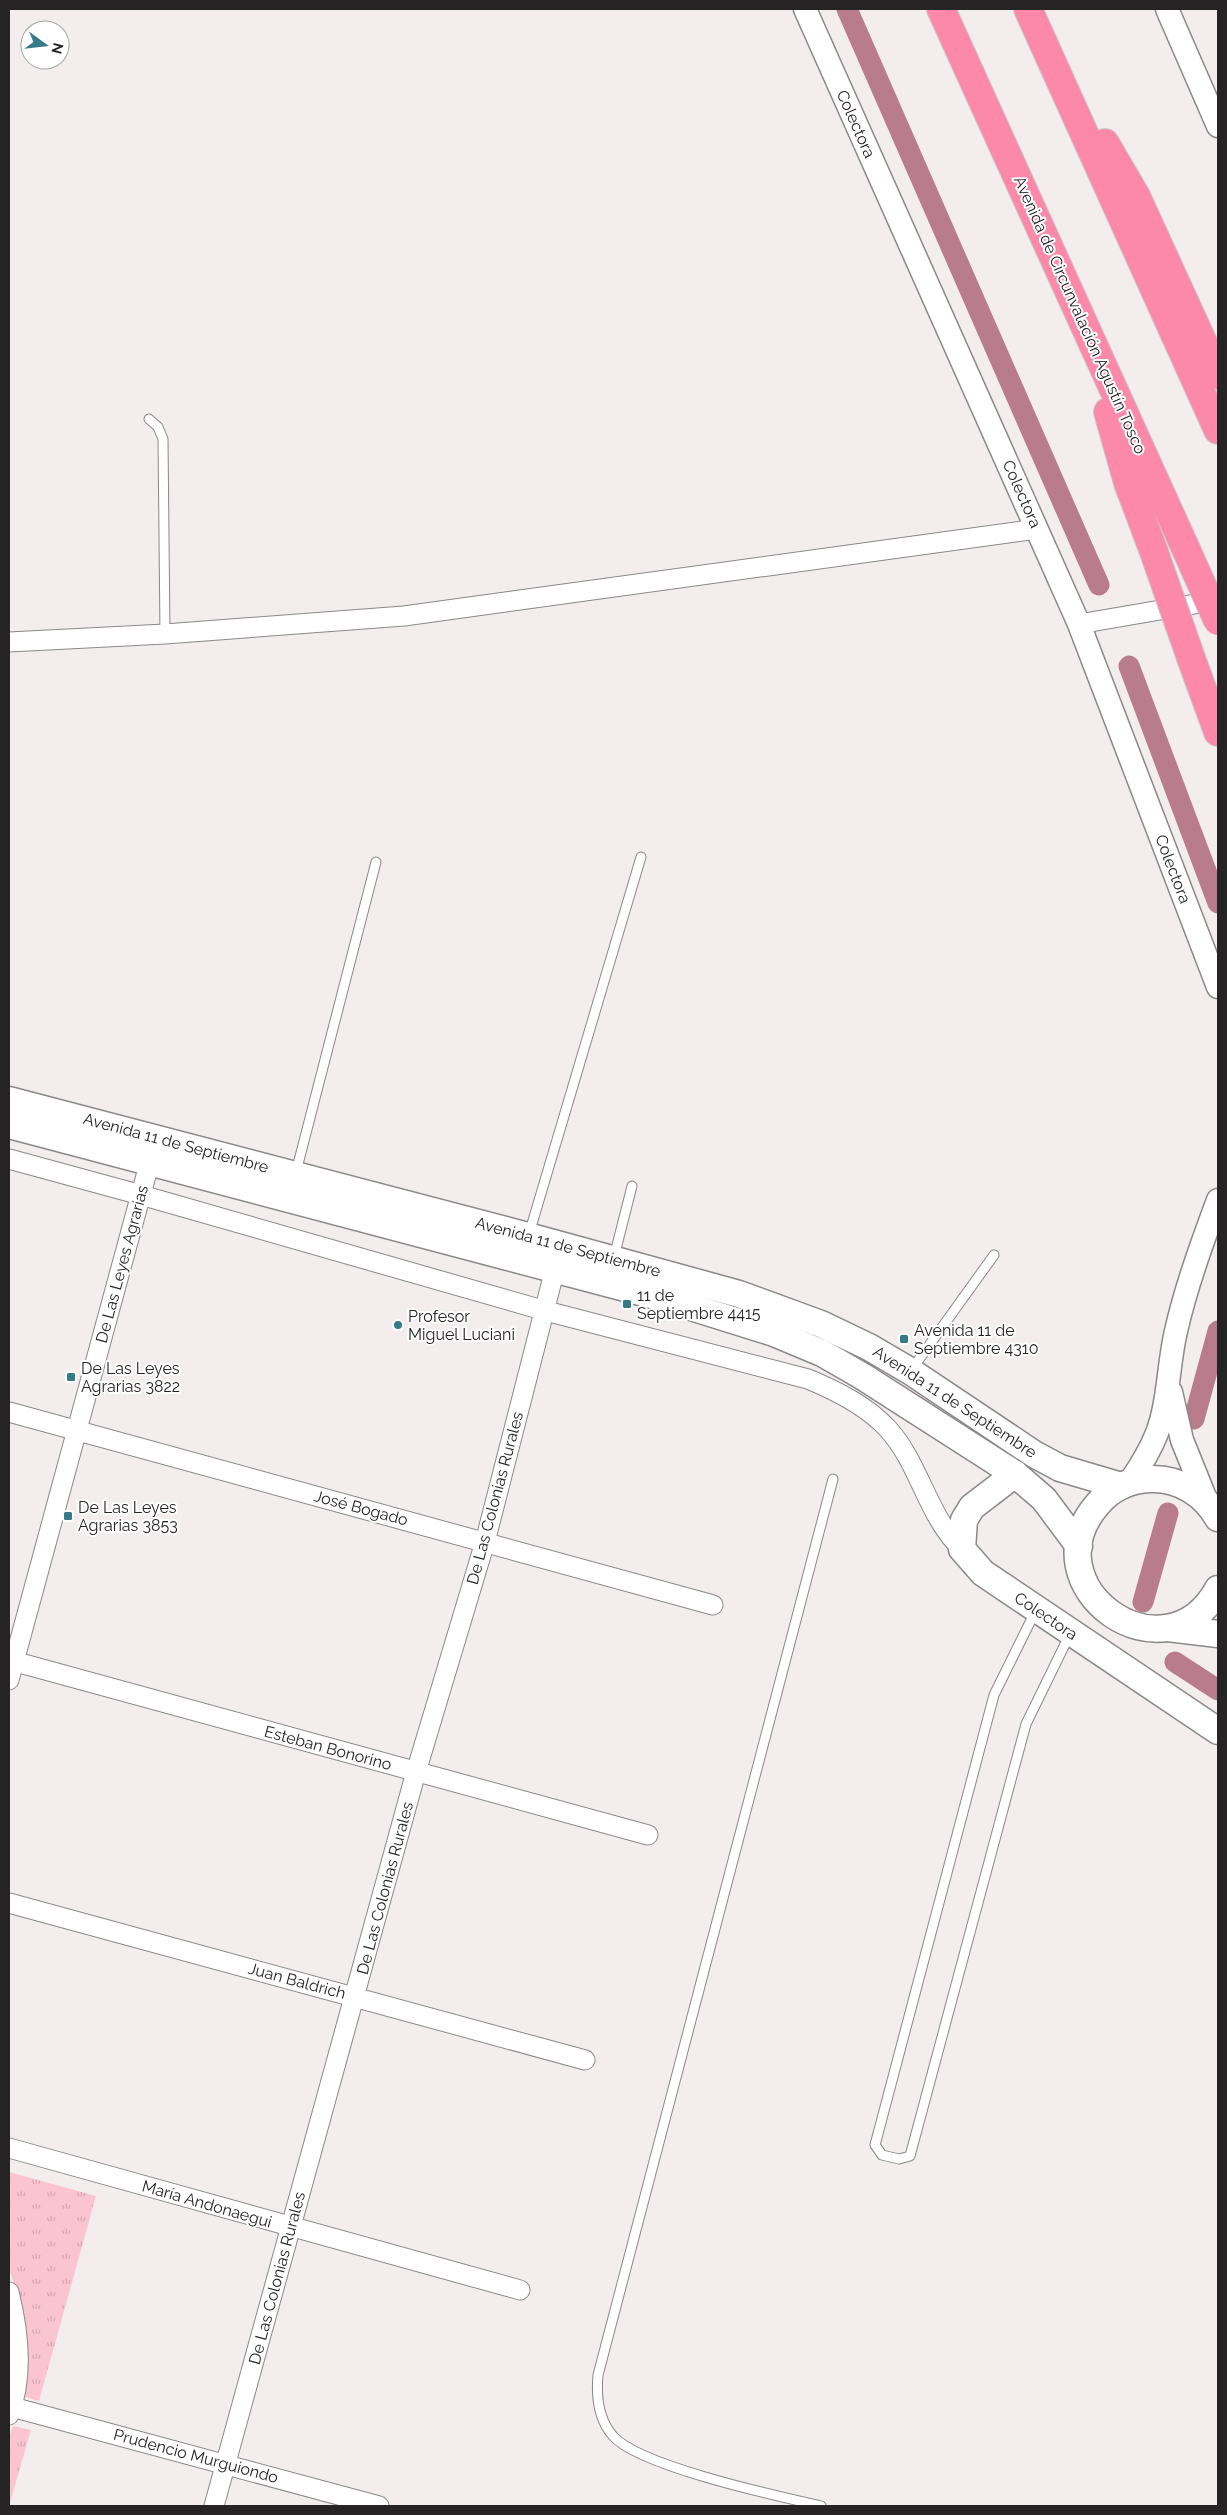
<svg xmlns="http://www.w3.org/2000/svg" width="1227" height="2515" viewBox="0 0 1227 2515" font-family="Raleway,sans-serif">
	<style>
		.grass { fill: url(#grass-tufts) }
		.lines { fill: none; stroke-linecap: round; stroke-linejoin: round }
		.canal { stroke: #b97c8c; stroke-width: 21 }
		.service-casing { stroke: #8c8788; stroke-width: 11 }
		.minor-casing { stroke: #8c8788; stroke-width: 21 }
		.tertiary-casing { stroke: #8c8788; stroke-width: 25 }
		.secondary-casing { stroke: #8c8788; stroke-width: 29 }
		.motorway-casing { stroke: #cbcaca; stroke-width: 30 }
		.service { stroke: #fff; stroke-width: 9 }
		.minor { stroke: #fff; stroke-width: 19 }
		.tertiary { stroke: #fff; stroke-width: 22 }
		.secondary { stroke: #fff; stroke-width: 26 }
		.motorway { stroke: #fc88aa; stroke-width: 28 }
		.motorway-bridge-casing { stroke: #cbcaca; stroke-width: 30; stroke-linecap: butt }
		.motorway-bridge { stroke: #fc88aa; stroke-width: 28 }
		.poi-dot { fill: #347a87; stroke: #fff; stroke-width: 2 }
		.labels { text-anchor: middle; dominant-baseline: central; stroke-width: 4; stroke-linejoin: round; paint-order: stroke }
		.street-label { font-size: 16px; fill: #252323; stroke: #fff }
		.poi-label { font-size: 16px; fill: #252323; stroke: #fff; text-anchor: start }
	</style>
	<defs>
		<pattern id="grass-tufts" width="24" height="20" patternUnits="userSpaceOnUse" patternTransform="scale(1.25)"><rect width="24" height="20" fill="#fac4d1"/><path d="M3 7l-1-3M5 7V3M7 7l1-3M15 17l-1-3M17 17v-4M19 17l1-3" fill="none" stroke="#d6a8b3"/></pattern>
	</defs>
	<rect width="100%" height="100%" fill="#f3edee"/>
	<g class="grass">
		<polygon points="9,2172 96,2196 39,2401 22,2396 27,2358 24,2315 9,2268"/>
		<polygon points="13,2426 31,2430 9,2506 9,2438"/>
	</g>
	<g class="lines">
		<g class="canal">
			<polyline points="847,9 1099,585"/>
			<polyline points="1129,666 1218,903"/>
			<polyline points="1194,1419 1218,1331"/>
			<polyline points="1143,1602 1168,1513"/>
			<polyline points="1175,1662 1218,1690"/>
		</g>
		<g class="service-casing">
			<g id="service">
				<polyline points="149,419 158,427 163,439 165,634"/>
				<polyline points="296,1172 376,862"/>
				<polyline points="529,1234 641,857"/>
				<polyline points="614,1257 632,1186"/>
				<polyline points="912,1369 994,1255"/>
				<polyline points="1035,1612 994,1695 875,2145 882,2155 899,2159 910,2156 1026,1724 1070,1634"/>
				<path d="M821,2506C777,2496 639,2466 613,2436C598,2419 596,2397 598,2375L833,1479"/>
			</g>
		</g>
		<g class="minor-casing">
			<g id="minor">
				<polyline points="1079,624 1218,600"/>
				<polyline points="9,642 165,634 404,616 1037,529"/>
				<path d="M9,1159L141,1195L546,1311L808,1379C837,1391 867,1406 888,1429C920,1464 927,1516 962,1549"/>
				<polyline points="9,1412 713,1605"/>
				<polyline points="9,1660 648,1835"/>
				<polyline points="9,1680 153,1150"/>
				<polyline points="9,1903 585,2060"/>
				<polyline points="9,2148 520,2290"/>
				<path d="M9,2292C19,2332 24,2376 9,2415"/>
				<polyline points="12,2407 379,2506"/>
				<polyline points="214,2506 416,1772 485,1542 555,1269"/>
			</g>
		</g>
		<g class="tertiary-casing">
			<g id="tertiary">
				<polyline points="805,9 1079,624 1218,987"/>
				<polyline points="1167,9 1218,126"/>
				<polyline points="1171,1392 1182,1440 1207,1502"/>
				<path d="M1129,1483C1140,1467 1150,1451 1157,1433C1169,1401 1168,1365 1176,1331C1186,1287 1202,1243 1218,1200"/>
			</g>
		</g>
		<g class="secondary-casing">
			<g id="secondary">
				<polyline points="9,1100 528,1236 739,1294 821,1324 869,1347 910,1371 1034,1454 1060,1468 1121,1486"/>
				<polyline points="9,1125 659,1297 774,1333 822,1353 862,1376 1015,1474 1044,1499 1079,1546"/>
				<polyline points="1015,1474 972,1507 964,1520 962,1549 983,1573 1218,1731"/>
				<path d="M1218,1518C1205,1495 1181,1479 1153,1479C1131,1479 1111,1488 1097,1505C1027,1587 1165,1685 1218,1589"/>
				<polyline points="1168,1628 1218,1634"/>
			</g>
		</g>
		<g class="motorway-casing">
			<g id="motorway">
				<polyline points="941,9 1185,547"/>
				<polyline points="1028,9 1218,430"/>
				<polyline points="1105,143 1136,196 1218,375"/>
				<polyline points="1108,412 1128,483 1154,552"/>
				<polyline points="1191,658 1218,732"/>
			</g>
		</g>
		<use href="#service" class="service"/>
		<use href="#minor" class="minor"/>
		<use href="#tertiary" class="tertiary"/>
		<use href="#secondary" class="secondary"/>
		<use href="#motorway" class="motorway"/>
		<g class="motorway-bridge-casing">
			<g id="motorway-bridge">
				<polyline points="1185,547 1218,621"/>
				<polyline points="1154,552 1191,658"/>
			</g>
		</g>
		<use href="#motorway-bridge" class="motorway-bridge"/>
	</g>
	<g class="poi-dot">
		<rect x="622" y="1299" width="10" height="10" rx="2.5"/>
		<circle cx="398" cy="1325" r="5"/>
		<rect x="899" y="1334" width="10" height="10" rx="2.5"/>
		<rect x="66" y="1372" width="10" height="10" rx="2.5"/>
		<rect x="63" y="1511" width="10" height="10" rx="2.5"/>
	</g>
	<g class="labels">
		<g class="street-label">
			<text transform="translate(856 124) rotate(66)">Colectora</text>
			<text transform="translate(1080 315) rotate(66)">Avenida de Circunvalación Agustín Tosco</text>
			<text transform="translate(1022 494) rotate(66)">Colectora</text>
			<text transform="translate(1173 869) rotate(69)">Colectora</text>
			<text transform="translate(176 1143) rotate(15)">Avenida 11 de Septiembre</text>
			<text transform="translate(568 1247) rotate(15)">Avenida 11 de Septiembre</text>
			<text transform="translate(122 1264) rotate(-75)">De Las Leyes Agrarias</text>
			<text transform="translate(955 1402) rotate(33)">Avenida 11 de Septiembre</text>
			<text transform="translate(495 1498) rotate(-75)">De Las Colonias Rurales</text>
			<text transform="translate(361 1508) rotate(15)">José Bogado</text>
			<text transform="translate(1046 1616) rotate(34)">Colectora</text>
			<text transform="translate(328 1748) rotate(15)">Esteban Bonorino</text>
			<text transform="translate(385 1888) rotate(-75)">De Las Colonias Rurales</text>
			<text transform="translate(297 1981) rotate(15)">Juan Baldrich</text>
			<text transform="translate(207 2204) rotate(16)">María Andonaegui</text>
			<text transform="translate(277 2278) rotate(-75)">De Las Colonias Rurales</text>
			<text transform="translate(196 2456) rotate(15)">Prudencio Murguiondo</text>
		</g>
		<g class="poi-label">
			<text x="637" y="1295">11 de<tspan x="637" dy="18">Septiembre 4415</tspan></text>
			<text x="408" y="1316">Profesor<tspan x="408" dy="18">Miguel Luciani</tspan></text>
			<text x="914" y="1330">Avenida 11 de<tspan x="914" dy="18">Septiembre 4310</tspan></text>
			<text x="81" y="1368">De Las Leyes<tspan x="81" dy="18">Agrarias 3822</tspan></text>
			<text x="78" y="1507">De Las Leyes<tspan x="78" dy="18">Agrarias 3853</tspan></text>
		</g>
	</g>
	<rect width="1227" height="2515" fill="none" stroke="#252323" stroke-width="20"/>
	<g transform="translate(45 45) rotate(105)"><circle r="24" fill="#ffffff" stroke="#a8a7a7"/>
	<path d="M0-4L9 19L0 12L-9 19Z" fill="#347a87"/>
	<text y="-8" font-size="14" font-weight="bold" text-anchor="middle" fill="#252323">N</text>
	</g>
</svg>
